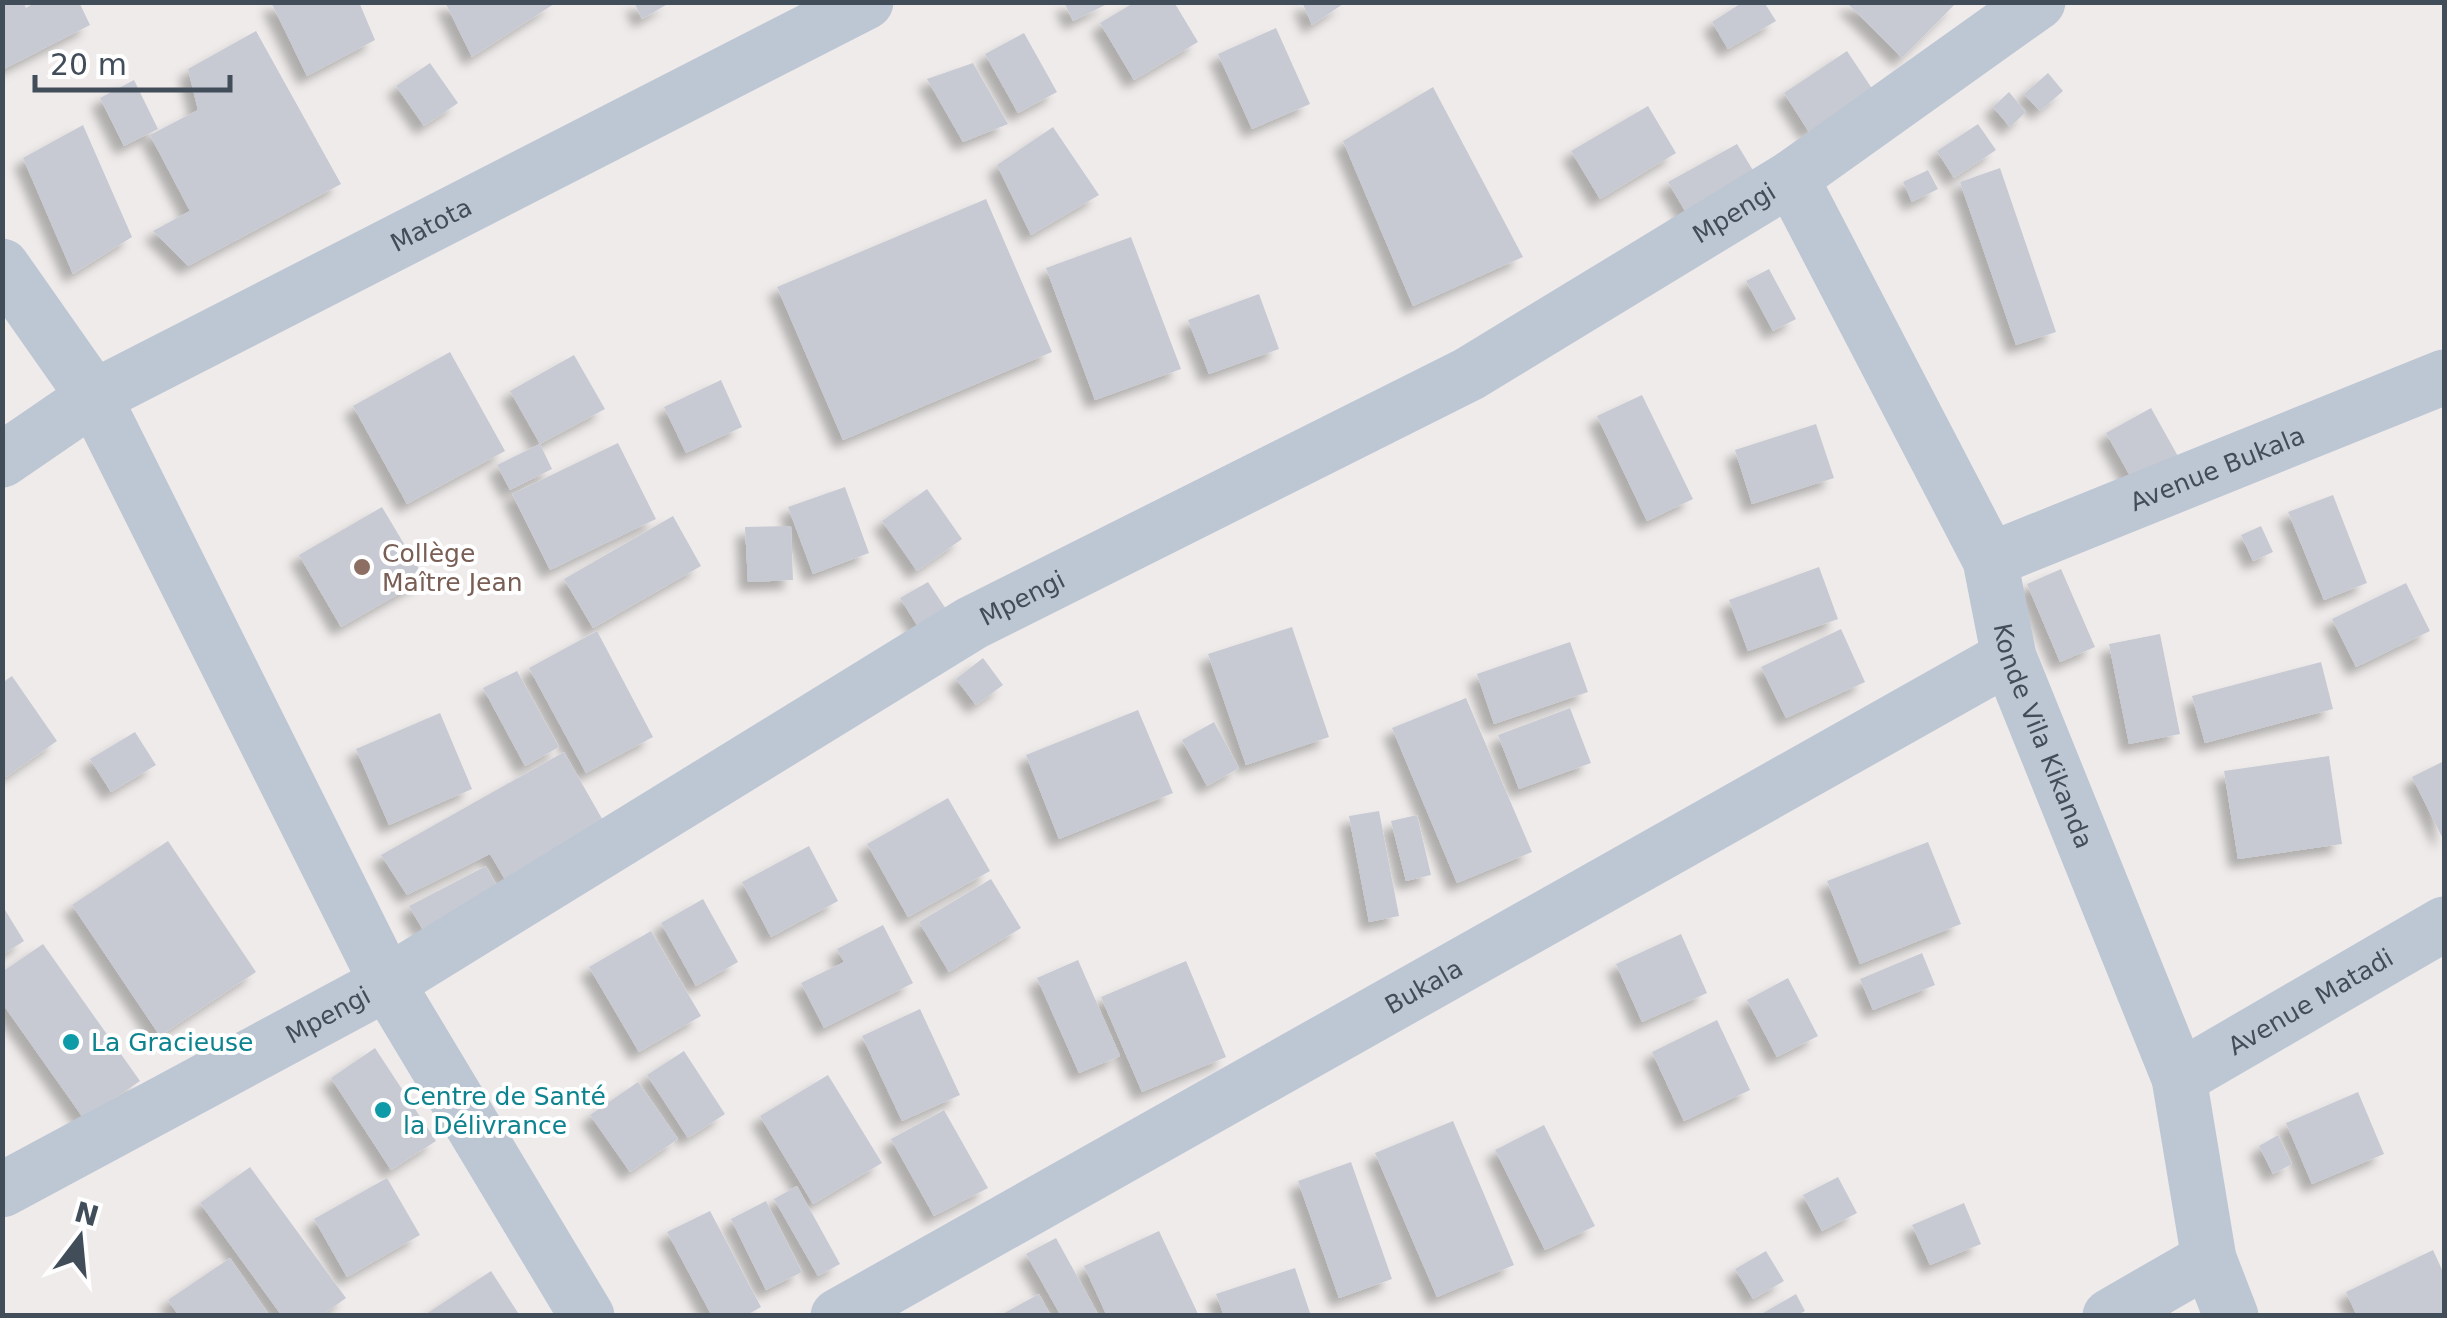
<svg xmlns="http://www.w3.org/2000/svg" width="2447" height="1318" viewBox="0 0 2447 1318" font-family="'DejaVu Sans',sans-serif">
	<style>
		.building { fill: #c7cad2; filter: url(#shadow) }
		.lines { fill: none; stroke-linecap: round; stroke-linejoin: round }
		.minor { stroke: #bdc7d3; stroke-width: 55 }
		.education-dot { fill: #8d6e63; stroke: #fff; stroke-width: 4 }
		.culture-dot { fill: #0f9aa8; stroke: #fff; stroke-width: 4 }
		.labels { text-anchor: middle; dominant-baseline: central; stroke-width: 8; stroke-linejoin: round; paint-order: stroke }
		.street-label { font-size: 25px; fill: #424d5a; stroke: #fff }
		.education-label { font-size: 25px; fill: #785e54; stroke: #fff; text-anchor: start }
		.culture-label { font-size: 25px; fill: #0d838f; stroke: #fff; text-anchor: start }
	</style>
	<defs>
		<filter id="shadow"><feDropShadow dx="-9" dy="9" stdDeviation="5" flood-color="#0004"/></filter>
	</defs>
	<rect width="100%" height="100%" fill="#efebeb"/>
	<g class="building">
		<polygon points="2,2 23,2 26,8 36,2 79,2 90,25 2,70"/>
		<polygon points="271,2 359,2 375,40 307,76"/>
		<polygon points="445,2 557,2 472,57"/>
		<polygon points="634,2 671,2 642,19"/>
		<polygon points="1064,2 1111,2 1073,21"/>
		<polygon points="1135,2 1174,2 1198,42 1134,80 1100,23"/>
		<polygon points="1302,2 1346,2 1312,25"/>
		<polygon points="1743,2 1764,2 1776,21 1728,49 1712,22"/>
		<polygon points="1846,2 1957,2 1902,58"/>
		<polygon points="1276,28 1310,104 1252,129 1218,54"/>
		<polygon points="256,31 341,184 188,266 153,231 190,211 150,135 198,110 188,69"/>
		<polygon points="1024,33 1057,92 1018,113 985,54"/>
		<polygon points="1847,51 1873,90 1809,132 1784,93"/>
		<polygon points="430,63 458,103 424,126 396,86"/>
		<polygon points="973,63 1008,124 963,142 927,79"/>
		<polygon points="2048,73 2063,91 2040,111 2024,94"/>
		<polygon points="134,80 158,129 124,146 100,98"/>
		<polygon points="1433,87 1523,257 1413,306 1343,141"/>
		<polygon points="2009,92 2026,112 2010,127 1993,107"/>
		<polygon points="1648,106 1676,153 1600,199 1571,151"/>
		<polygon points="1978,124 1996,150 1954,178 1937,151"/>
		<polygon points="83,125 132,237 73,274 23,158"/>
		<polygon points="1053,127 1099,195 1031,235 997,165"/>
		<polygon points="1737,144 1757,177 1688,216 1668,182"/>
		<polygon points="2000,168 2056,332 2016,345 1960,182"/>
		<polygon points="1928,170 1938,189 1912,202 1903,182"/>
		<polygon points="986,199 1052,352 843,440 777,287"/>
		<polygon points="1131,237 1181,369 1095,400 1046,268"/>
		<polygon points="1769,269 1796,319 1773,331 1746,281"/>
		<polygon points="1259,294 1279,349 1209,374 1188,320"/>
		<polygon points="450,352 505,451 407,504 353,406"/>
		<polygon points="574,355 605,409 540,444 552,469 510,490 497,465 540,444 510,391"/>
		<polygon points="721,380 742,427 686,453 664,407"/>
		<polygon points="1642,395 1693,499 1647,521 1597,416"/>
		<polygon points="2151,408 2179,458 2134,483 2106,433"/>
		<polygon points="1816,424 1834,478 1752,504 1735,450"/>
		<polygon points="618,443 656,519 550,570 512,494"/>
		<polygon points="845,487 869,553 813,574 788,507"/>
		<polygon points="927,489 962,539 917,571 882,521"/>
		<polygon points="2333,495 2367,583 2324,600 2288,512"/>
		<polygon points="382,507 425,579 341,627 299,555"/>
		<polygon points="673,516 701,566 593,628 564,579"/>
		<polygon points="791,526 793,580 748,582 745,527"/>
		<polygon points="2261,526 2273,552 2253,561 2241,535"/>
		<polygon points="1819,567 1838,619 1748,651 1729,600"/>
		<polygon points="2061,569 2095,647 2060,662 2027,584"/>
		<polygon points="928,582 950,615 922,633 900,598"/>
		<polygon points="2406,583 2430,631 2356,667 2332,619"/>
		<polygon points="1292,627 1329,737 1246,765 1208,654"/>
		<polygon points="1841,629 1865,682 1786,718 1761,667"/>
		<polygon points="597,631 653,737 586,773 529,668"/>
		<polygon points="2160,634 2180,734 2129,744 2109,644"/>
		<polygon points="1570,642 1588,692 1494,724 1477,674"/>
		<polygon points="983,658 1003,685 976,705 956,679"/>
		<polygon points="2321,662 2333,709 2205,743 2192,696"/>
		<polygon points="517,671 559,747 525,766 483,688"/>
		<polygon points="12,676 57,741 6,777 2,683"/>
		<polygon points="1466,698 1532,852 1457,883 1392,728"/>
		<polygon points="1570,708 1591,763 1519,789 1498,735"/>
		<polygon points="1138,710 1173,793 1059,839 1026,755"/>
		<polygon points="440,713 472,789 389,825 356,749"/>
		<polygon points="1214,722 1239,768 1207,786 1182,740"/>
		<polygon points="135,732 156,765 111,792 90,759"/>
		<polygon points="564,752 605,824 506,881 490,854 407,895 381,855"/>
		<polygon points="2329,756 2342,844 2238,859 2224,771"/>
		<polygon points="2444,761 2444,841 2412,777"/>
		<polygon points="948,798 990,871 908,917 867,844"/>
		<polygon points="1379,811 1399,916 1369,922 1349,816"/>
		<polygon points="1417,815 1431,875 1406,881 1391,821"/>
		<polygon points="168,841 256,972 160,1036 72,905"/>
		<polygon points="1928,842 1961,924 1860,964 1827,881"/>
		<polygon points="809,846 838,901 771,937 742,882"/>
		<polygon points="486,866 499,890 423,930 409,906"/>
		<polygon points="991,879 1021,928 949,972 919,922"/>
		<polygon points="703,899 738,962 696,986 661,923"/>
		<polygon points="2,905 24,941 2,955"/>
		<polygon points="883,925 913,983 824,1028 801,983 844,962 837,949"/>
		<polygon points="651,931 701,1016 639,1052 589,967"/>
		<polygon points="1681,934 1707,993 1642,1022 1616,964"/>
		<polygon points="43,944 140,1081 84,1119 2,1003 2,972"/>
		<polygon points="1922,953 1935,985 1873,1010 1860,979"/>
		<polygon points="1078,960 1120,1056 1079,1073 1037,978"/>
		<polygon points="1186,961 1226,1057 1142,1092 1101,997"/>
		<polygon points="1788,978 1818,1036 1777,1057 1747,1000"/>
		<polygon points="920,1009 960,1095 902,1121 862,1036"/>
		<polygon points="1717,1020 1750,1090 1684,1121 1652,1052"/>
		<polygon points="375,1048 436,1141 391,1170 331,1078"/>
		<polygon points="684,1051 725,1114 688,1138 647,1075"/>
		<polygon points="828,1075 882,1163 813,1204 760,1116"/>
		<polygon points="638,1082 678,1139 630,1172 590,1115"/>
		<polygon points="2358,1092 2384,1154 2312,1184 2286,1123"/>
		<polygon points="944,1110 988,1188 934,1216 891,1139"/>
		<polygon points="1453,1121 1514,1265 1437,1297 1375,1153"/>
		<polygon points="1544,1125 1595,1226 1545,1250 1495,1150"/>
		<polygon points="2278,1135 2292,1164 2273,1174 2259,1146"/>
		<polygon points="1351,1162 1392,1279 1339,1298 1298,1181"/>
		<polygon points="250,1167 346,1298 321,1316 282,1316 200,1203"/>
		<polygon points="1838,1177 1857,1213 1822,1231 1803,1195"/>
		<polygon points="387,1178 420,1235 347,1277 314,1219"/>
		<polygon points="797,1186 840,1264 818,1276 774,1199"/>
		<polygon points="766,1201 802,1272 766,1290 731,1219"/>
		<polygon points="1964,1203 1981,1244 1930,1265 1912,1225"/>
		<polygon points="710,1211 761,1307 745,1316 712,1316 667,1232"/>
		<polygon points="1159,1231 1199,1316 1107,1316 1084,1266"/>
		<polygon points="1056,1238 1099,1316 1061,1316 1026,1254"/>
		<polygon points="2433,1250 2444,1274 2444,1316 2357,1316 2346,1292"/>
		<polygon points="1766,1251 1784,1281 1753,1299 1735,1269"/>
		<polygon points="230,1258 270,1316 179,1316 168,1300"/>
		<polygon points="1295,1268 1311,1316 1224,1316 1216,1294"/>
		<polygon points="491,1271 520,1316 423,1316"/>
		<polygon points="1039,1294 1051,1316 999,1316"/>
		<polygon points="1796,1294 1805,1311 1796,1316 1758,1316"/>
	</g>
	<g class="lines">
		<g class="minor">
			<path id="s1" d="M1791,178L1990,560L2009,657L2179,1078L2209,1259L2231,1316"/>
			<polyline points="2,266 94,397 387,983 587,1316"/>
			<path id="s2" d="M2,460L94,397L866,2"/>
			<path id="s3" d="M1990,560L2444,377"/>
			<path id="s4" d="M2179,1078L2444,924"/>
			<path id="s5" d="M2,1190L387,983L972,623L1469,374L1791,178L2038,2"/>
			<path id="s6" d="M838,1316L2009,657"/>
			<polyline points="2110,1316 2209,1259"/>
		</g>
	</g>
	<circle class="education-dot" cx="362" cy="567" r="10"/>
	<g class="culture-dot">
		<circle cx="71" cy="1042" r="10"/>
		<circle cx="383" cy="1110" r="10"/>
	</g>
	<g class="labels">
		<g class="street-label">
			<text stroke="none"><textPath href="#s5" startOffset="1990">Mpengi</textPath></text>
			<text stroke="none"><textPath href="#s2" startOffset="490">Matota</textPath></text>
			<text stroke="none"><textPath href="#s3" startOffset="245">Avenue Bukala</textPath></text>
			<text stroke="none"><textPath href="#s5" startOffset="1180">Mpengi</textPath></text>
			<text stroke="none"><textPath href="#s1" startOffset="615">Konde Vila Kikanda</textPath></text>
			<text stroke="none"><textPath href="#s6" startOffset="672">Bukala</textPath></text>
			<text stroke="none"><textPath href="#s4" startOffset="152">Avenue Matadi</textPath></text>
			<text stroke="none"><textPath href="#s5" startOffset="370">Mpengi</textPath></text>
		</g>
		<g class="education-label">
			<text x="382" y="553">Collège<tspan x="382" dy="29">Maître Jean</tspan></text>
		</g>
		<g class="culture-label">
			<text x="91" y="1042">La Gracieuse</text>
			<text x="403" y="1096">Centre de Santé<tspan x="403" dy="29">la Délivrance</tspan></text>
		</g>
	</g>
	<rect width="2447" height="1318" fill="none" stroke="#424d5a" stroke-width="10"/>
	<g transform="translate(80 1238) rotate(16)" stroke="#ffffff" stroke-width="8" paint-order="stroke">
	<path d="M0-8L18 38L0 25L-18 38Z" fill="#424d5a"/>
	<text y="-15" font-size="28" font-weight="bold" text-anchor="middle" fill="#424d5a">N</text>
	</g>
	<path d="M35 75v15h195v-15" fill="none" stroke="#424d5a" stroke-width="5"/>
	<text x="50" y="75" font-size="30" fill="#424d5a" stroke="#ffffff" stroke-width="8" paint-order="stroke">20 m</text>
</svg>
